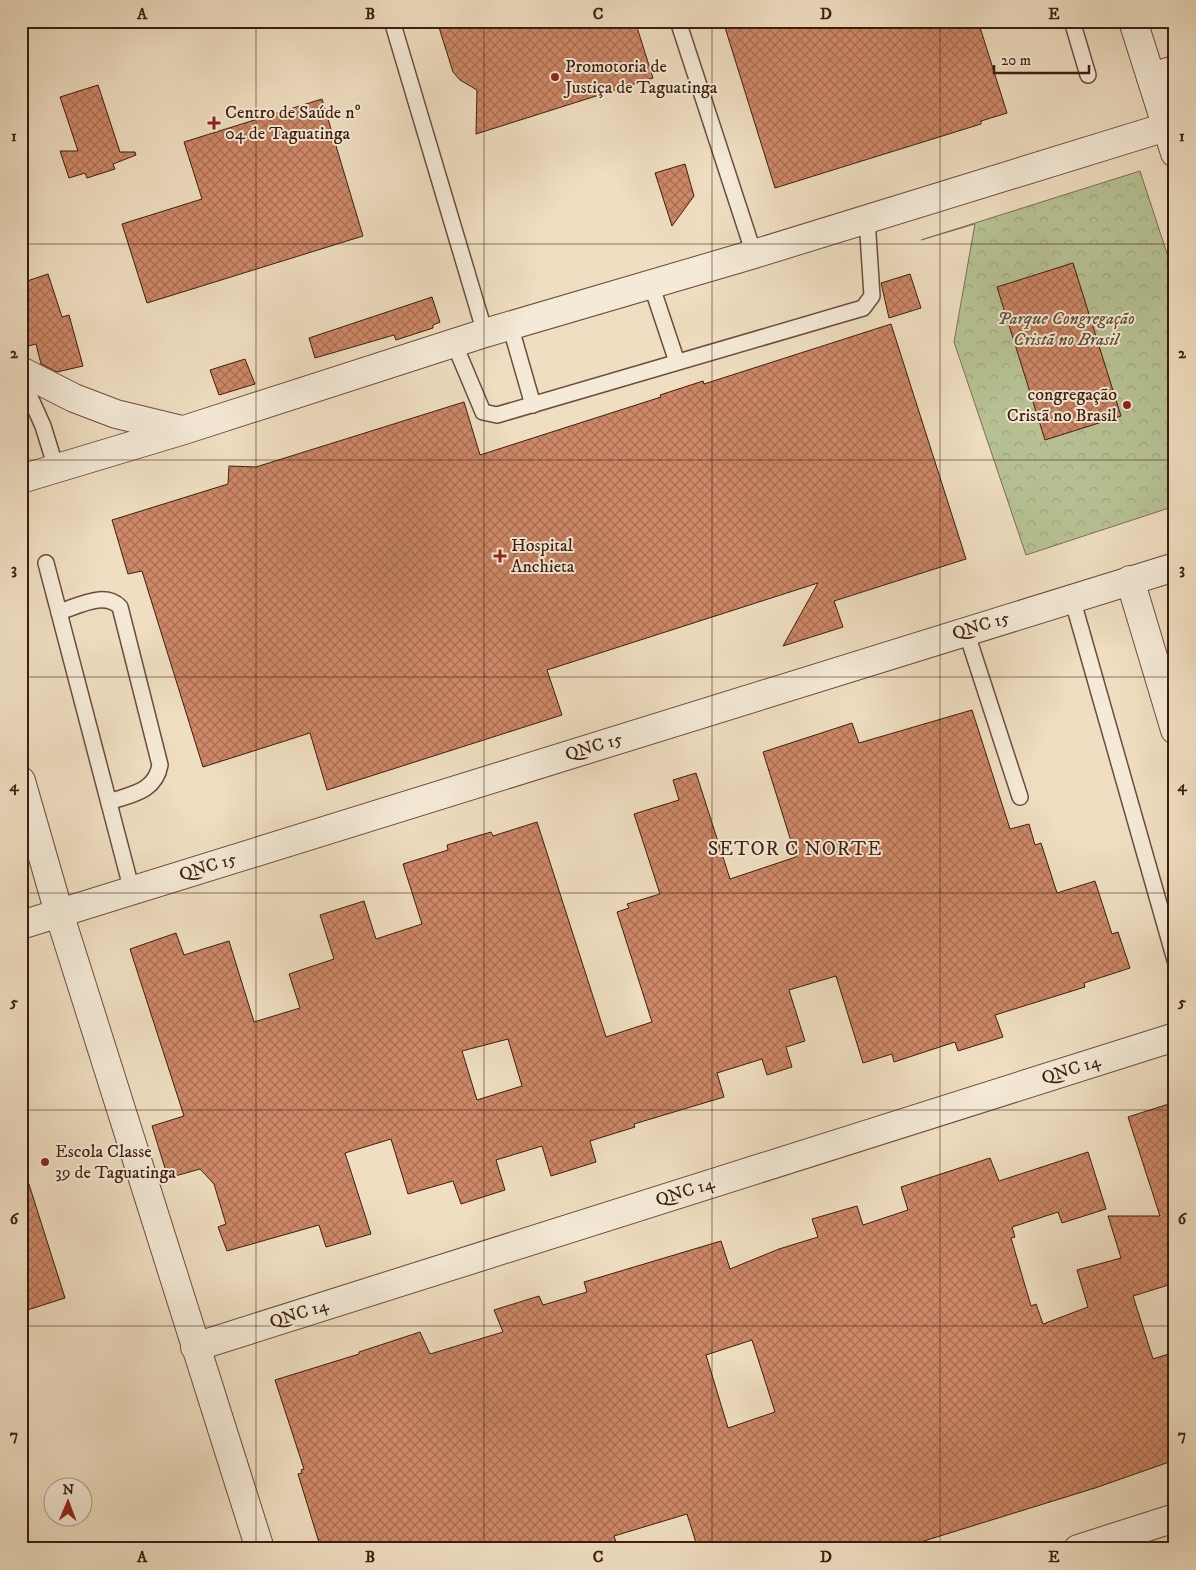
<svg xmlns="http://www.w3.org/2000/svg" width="1196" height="1570" viewBox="0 0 1196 1570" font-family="'IM FELL DW Pica',serif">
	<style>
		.forest { fill: url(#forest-crowns); stroke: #7a7052 }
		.building { fill: url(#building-cross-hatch); stroke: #3c1e0f; fill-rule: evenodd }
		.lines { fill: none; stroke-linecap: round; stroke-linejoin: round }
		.service-casing { stroke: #694e3c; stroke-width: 18 }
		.minor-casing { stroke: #694e3c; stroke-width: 30 }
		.tertiary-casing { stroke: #694e3c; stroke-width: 30 }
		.service { stroke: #f5ead7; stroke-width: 15 }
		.minor { stroke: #f5ead7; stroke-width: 28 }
		.tertiary { stroke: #f5ead7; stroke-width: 28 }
		.grid { fill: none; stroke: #3c1e0f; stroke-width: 1; stroke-opacity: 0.55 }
		.poi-dot { fill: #8f2418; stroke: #f5ead7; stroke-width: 2 }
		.labels { text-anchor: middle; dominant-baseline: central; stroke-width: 4; stroke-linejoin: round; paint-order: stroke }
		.poi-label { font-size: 18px; fill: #3c1e0f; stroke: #f5ead7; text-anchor: start }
		.park-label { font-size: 18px; font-style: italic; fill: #614f37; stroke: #f5ead7 }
		.street-label { font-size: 18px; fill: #3c1e0f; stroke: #f5ead7 }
		.quarter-label { font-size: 20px; letter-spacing: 1px; fill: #3c1e0f; stroke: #f5ead7 }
		.neatline { fill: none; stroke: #3c1e0f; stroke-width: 2 }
		.grid-label { font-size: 16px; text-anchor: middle; font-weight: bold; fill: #3c1e0f }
	</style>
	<defs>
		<pattern id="forest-crowns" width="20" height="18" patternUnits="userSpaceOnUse" patternTransform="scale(1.25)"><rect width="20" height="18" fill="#b7c294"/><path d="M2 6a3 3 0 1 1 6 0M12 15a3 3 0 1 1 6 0" fill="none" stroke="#9ea67e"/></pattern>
		<pattern id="building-cross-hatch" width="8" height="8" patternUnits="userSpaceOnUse" patternTransform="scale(1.25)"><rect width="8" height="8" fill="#ce8867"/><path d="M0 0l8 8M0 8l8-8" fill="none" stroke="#a86f53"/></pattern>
	</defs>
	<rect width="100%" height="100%" fill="#efdec1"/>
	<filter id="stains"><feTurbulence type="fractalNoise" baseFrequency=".004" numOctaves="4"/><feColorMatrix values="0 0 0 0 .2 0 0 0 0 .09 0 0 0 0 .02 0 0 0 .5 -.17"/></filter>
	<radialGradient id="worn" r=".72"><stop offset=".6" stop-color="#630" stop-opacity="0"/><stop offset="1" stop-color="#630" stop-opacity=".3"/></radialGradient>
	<polygon class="forest" points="1140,171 1175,278 1175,506 1026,555 954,342 975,224 921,240"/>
	<g class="building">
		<polygon points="437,21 635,21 653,78 476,134 477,90 460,80 453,72"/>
		<polygon points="723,21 978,21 1007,113 981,121 981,124 775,188"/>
		<polygon points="98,85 120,152 135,152 136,155 113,164 115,169 87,178 85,173 69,178 60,151 78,151 60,97"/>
		<polygon points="322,99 363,236 147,303 122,224 202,199 184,142"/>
		<polygon points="685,164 694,196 672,226 655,173"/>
		<polygon points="1073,263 1121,416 1045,440 997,287"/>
		<polygon points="48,274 62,317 69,315 83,366 57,372 41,364 36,344 21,348 21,283"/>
		<polygon points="910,274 921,308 889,318 881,283"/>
		<polygon points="432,297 440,322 433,325 433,328 396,340 394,335 315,358 309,338"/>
		<polygon points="891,324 966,559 834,601 843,627 783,646 818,583 547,670 562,715 327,790 310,733 203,767 142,571 128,574 112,520 228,484 229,466 256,467 464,402 480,455 661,397 660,395 703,381 704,384"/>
		<polygon points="245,359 255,384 219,395 210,370"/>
		<path d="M972,710L1010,829L1029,824L1035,845L1041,843L1057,893L1095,881L1112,934L1118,932L1130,968L1084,983L1085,987L995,1015L1003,1037L958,1051L955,1042L894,1062L892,1054L863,1063L836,976L789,990L805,1041L786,1047L792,1067L767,1075L762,1059L717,1073L724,1097L634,1124L635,1127L590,1141L596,1162L551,1176L542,1146L496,1160L505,1190L461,1204L453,1181L408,1194L391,1139L345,1153L371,1234L326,1247L319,1225L227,1251L218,1227L226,1224L214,1184L200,1169L168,1178L152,1126L184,1116L130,949L176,933L184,955L229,941L254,1022L300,1008L289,974L334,959L320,915L364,901L376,939L422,924L403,864L448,850L447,845L491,832L493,836L537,822L606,1037L652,1022L617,912L629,908L627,904L660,894L634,814L679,800L673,780L696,773L730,879L796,857L763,752L852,723L859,743ZM508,1039L522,1086L477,1100L462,1051Z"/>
		<path d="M1175,1102V1283L1133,1296L1153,1359L1175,1352V1460L1095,1488L898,1549H698L687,1514L614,1536L618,1549H321L298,1474L302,1473L301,1470L304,1469L275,1380L359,1354V1352L420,1332L430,1354L503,1332L494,1310L539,1296L543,1305L587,1292L584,1282L721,1241L730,1269L779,1249L818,1237L812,1219L857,1206L863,1225L908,1210L901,1187L990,1158L999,1181L1088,1152L1106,1209L1062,1223L1058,1212L1012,1227L1015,1237L1011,1238L1031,1306L1036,1304L1043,1324L1088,1307L1077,1270L1121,1258L1108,1216H1160L1128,1117ZM752,1340L775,1412L728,1428L706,1355Z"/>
		<polygon points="27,1178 65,1298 21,1312 21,1179"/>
	</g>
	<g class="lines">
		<g class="service-casing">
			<g id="service">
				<polyline points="392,21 485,333"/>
				<polyline points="678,21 754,254"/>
				<polyline points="1072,21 1088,75"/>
				<polyline points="651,284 677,362"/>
				<polyline points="510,325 533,405"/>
				<polyline points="454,343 483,412 497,415 863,308 872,296 867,219"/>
				<polyline points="21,377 43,426 56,468"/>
				<polyline points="46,563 132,891"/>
				<polyline points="1072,598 1175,960"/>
				<path d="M59,612C79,606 104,591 120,607L160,765C155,792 132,794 109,802"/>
				<polyline points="966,631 1020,797"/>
			</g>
		</g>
		<g class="minor-casing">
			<g id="minor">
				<polyline points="1133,21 1175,153"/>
				<polyline points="1151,77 1175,70"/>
				<polyline points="21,371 74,398 116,414 182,430"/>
				<polyline points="21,479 184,430 485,333 754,254 1166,127"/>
				<polyline points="21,781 59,913 260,1549"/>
				<polyline points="195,1347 1175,1037"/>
				<polyline points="1078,1549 1175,1518"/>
			</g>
		</g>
		<g class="tertiary-casing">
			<g id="tertiary">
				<polyline points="1130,580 1175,730"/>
				<polyline points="21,925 1175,567"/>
			</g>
		</g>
		<use href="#service" class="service"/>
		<use href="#minor" class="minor"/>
		<use href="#tertiary" class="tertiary"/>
	</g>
	<path class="grid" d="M256,21V1549M484,21V1549M712,21V1549M940,21V1549M21,244H1175M21,460H1175M21,677H1175M21,893H1175M21,1110H1175M21,1326H1175"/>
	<g class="poi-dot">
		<circle cx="555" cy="77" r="5"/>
		<path d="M211.5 115.5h5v5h5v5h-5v5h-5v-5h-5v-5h5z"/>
		<circle cx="1127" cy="405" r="5"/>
		<path d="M497.5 548.5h5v5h5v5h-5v5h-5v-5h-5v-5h5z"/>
		<circle cx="45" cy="1162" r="5"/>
	</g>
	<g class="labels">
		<g class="poi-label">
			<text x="565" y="67">Promotoria de<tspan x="565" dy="21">Justiça de Taguatinga</tspan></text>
			<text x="225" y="113">Centro de Saúde nº<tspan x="225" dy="21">04 de Taguatinga</tspan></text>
			<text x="1117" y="395" text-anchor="end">congregação<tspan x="1117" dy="21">Cristã no Brasil</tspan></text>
			<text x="511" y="546">Hospital<tspan x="511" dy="21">Anchieta</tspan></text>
			<text x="55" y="1152">Escola Classe<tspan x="55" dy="21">39 de Taguatinga</tspan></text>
		</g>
		<g class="park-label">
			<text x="1066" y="319">Parque Congregação<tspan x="1066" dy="21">Cristã no Brasil</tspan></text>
		</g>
		<g class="street-label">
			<text transform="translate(981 626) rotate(-17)">QNC 15</text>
			<text transform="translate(594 747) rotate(-17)">QNC 15</text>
			<text transform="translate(208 867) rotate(-17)">QNC 15</text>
			<text transform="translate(1071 1070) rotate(-18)">QNC 14</text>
			<text transform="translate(685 1192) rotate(-18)">QNC 14</text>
			<text transform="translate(299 1314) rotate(-18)">QNC 14</text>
		</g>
		<g class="quarter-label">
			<text x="795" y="849">SETOR C NORTE</text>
		</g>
	</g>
	<rect width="1196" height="1570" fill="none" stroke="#efdec1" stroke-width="55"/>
	<g transform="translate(68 1502) rotate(1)"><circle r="24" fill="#f5ead7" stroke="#ab9887"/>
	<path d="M0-4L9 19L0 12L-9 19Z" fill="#8f2418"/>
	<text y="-8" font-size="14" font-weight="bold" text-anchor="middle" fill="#3c1e0f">N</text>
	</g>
	<path d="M994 65v8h95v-8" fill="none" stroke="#3c1e0f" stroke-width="2.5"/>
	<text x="1001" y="65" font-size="15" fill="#3c1e0f" stroke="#f5ead7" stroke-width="4" paint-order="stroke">20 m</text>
	<rect x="28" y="28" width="1140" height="1514" class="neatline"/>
	<g class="grid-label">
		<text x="142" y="19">A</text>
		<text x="370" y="19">B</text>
		<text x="598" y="19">C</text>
		<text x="826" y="19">D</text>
		<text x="1054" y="19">E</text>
		<text x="14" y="141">1</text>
		<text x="1182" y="141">1</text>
		<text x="14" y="358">2</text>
		<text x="1182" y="358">2</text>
		<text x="14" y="574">3</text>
		<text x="1182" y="574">3</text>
		<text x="14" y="791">4</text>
		<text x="1182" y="791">4</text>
		<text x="14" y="1007">5</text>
		<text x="1182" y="1007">5</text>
		<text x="14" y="1224">6</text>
		<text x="1182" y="1224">6</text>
		<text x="14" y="1440">7</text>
		<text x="1182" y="1440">7</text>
		<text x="142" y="1562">A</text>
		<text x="370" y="1562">B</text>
		<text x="598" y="1562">C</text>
		<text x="826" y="1562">D</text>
		<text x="1054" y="1562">E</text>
	</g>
	<rect width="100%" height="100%" filter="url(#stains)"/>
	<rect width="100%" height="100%" fill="url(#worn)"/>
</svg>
